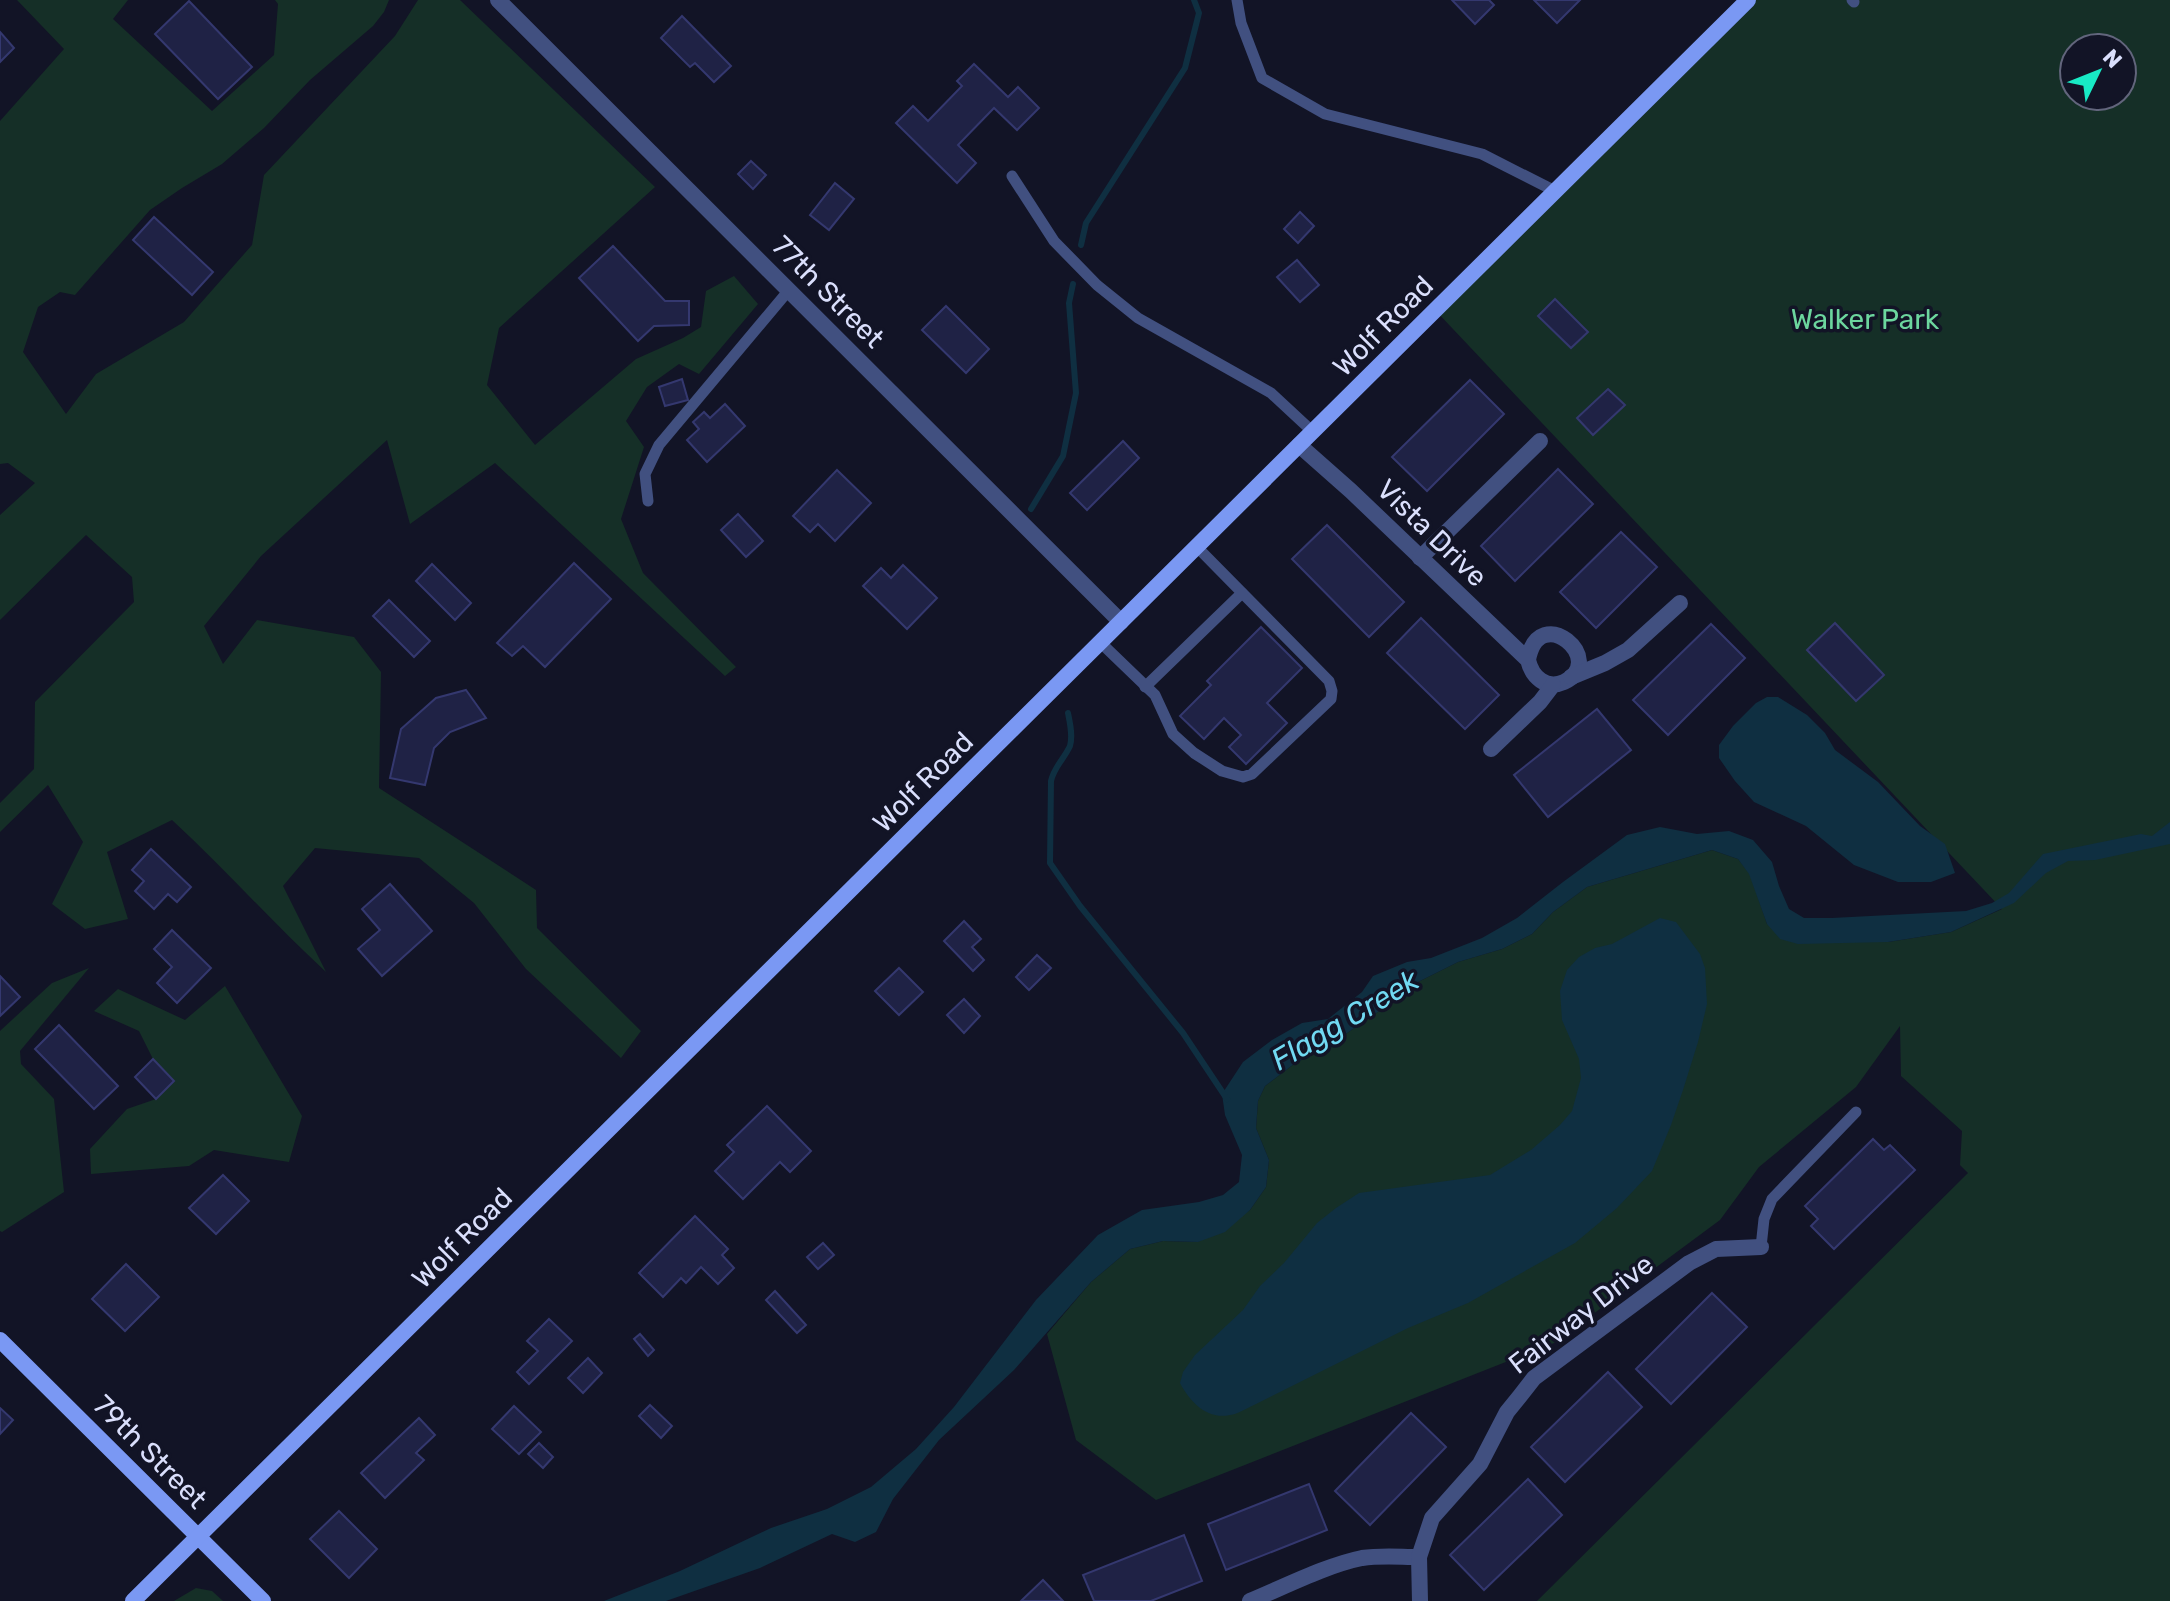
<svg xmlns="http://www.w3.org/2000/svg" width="2170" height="1601" viewBox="0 0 2170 1601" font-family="Rubik,sans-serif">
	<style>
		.green { fill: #152f27; fill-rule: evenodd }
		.water { fill: #0f2f41 }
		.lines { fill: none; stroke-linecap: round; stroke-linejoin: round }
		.stream { stroke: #0f2f41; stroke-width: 6 }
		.building { fill: #1f2245; stroke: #34386f; stroke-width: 2 }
		.lane { stroke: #415080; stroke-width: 11 }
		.street { stroke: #415080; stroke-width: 16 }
		.secondary { stroke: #7a98f3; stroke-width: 16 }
		.labels { text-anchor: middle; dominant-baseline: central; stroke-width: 7; stroke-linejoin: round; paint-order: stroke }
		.street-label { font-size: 28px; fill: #dadffc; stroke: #121426 }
		.park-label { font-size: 28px; fill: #6cd69e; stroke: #121426 }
		.water-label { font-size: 30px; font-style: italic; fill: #71d9f2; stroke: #121426 }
	</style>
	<rect width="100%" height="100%" fill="#121426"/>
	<g class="green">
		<path d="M17,0H128L113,19L212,111L274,55L278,4L275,0H389L384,12L373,26L310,80L264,128L222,164L182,188L150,210L75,295L60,292L38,307L23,352L66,414L96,374L184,322L252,245L264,175L395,36L418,0H460L655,187L499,328L487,385L535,445L636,359L683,338L701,327L706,291L734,276L758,304L699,374L679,364L647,387L626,421L644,447L621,519L643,573L736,667L725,676L495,463L410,524L387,440L261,556L204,626L223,664L257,620L354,637L381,672L379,788L536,890L537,928L641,1031L621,1058L526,969L474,903L419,858L315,848L283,886L326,972C273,923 225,869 172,820L107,852L128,919L85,929L52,904L83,842L48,785L0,832V803L34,769L35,702L134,602L132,577L86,535L0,620V515L35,483L8,463L0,464V121L64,49Z"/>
		<path d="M1755,0H2170V1601H1537L1968,1173L1960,1165L1962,1131L1901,1076L1900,1026L1856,1087L1759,1167L1720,1220L1554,1343L1156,1500L1076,1440L1047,1334L1091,1282L1130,1249L1163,1241L1198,1242L1250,1210L1266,1187L1269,1160L1256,1128L1258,1101L1265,1086L1294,1064L1334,1042L1385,1007L1412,985L1458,962L1502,949L1532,934L1553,912L1587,887L1712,850L1738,859L1750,874L1767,924L1888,942L1951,932L2002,909L1435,310ZM2074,48H2122V96H2074Z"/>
		<polygon points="89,968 20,1051 21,1064 54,1099 64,1192 2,1232 0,1231 0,1031 52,983"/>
		<polygon points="225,986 302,1116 289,1162 214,1150 189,1166 91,1174 90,1149 127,1109 156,1099 174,1081 153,1059 139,1031 94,1011 118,989 185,1020"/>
		<polygon points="196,1588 212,1591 223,1601 174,1601"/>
	</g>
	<g class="water">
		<polygon points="1767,697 1778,697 1807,715 1825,733 1835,750 1878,782 1920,826 1945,844 1955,873 1931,882 1898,882 1854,865 1806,826 1754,802 1735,781 1719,758 1719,745 1733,726 1756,703"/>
		<polygon points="2170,822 2170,844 2095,860 2068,861 2046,873 2014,903 1951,932 1888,942 1798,944 1780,939 1767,924 1749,874 1738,859 1712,850 1587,887 1553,912 1532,934 1502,949 1458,962 1412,985 1385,1007 1334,1042 1294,1064 1265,1086 1258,1101 1256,1128 1269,1160 1266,1187 1250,1210 1225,1232 1198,1242 1163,1241 1130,1249 1091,1282 1014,1370 939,1440 893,1499 876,1532 855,1542 832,1534 760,1568 666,1601 604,1601 680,1571 771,1528 827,1509 871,1487 916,1449 954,1407 1036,1300 1098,1235 1142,1210 1199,1202 1223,1195 1239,1182 1242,1155 1225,1115 1222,1094 1243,1062 1272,1040 1302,1023 1328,1019 1362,992 1373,976 1407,962 1431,958 1482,938 1517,918 1563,882 1627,835 1660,827 1697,834 1729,831 1753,840 1772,862 1779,886 1789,909 1804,918 1832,918 1966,911 1992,903 2009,893 2043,854 2141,834 2152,836"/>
		<path d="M1660,918L1676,922L1700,954L1705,968L1707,1004L1698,1042L1683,1090L1671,1125L1652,1171L1617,1208L1575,1243L1468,1303L1408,1328L1254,1405C1247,1408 1238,1414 1230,1415C1207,1420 1190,1402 1180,1383L1183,1372L1195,1355L1243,1310L1260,1286L1284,1263L1317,1223L1336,1208L1359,1193L1490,1175L1531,1150L1560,1125L1572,1111L1581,1078L1579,1059L1562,1020L1560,991L1567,970L1579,957L1595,948L1612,944Z"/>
	</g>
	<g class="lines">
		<g class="stream">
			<polyline points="1081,245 1086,223 1185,68 1199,13 1194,0"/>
			<polyline points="1031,509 1063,456 1076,393 1069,303 1073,284"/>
			<path d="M1068,713C1070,723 1073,736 1070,746C1064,759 1054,767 1051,781L1050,863L1080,906L1183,1033L1227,1099"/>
		</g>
	</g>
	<g class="building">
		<polygon points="1452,0 1489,0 1494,5 1475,24"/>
		<polygon points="1534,0 1580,0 1557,23"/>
		<polygon points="189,1 252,67 218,99 155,34"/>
		<polygon points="682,16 731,66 714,82 695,63 690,67 661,38"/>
		<polygon points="0,32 14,48 0,62"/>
		<polygon points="974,64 1008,97 1018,87 1039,108 1017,130 994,108 958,145 976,163 957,183 896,123 913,106 928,121 962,86 957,81"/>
		<polygon points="751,161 766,175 753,189 738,174"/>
		<polygon points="835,183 854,199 829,230 810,215"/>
		<polygon points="1300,212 1314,226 1298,243 1284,229"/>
		<polygon points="154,217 213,272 192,295 133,240"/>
		<polygon points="613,246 665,301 689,301 689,325 654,326 638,341 579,278"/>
		<polygon points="1297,260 1319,285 1300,302 1277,277"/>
		<polygon points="1555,299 1588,332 1571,348 1538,316"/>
		<polygon points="946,306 989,349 966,373 922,330"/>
		<polygon points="682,379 688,400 665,406 659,387"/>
		<polygon points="1470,380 1504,414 1427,491 1392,457"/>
		<polygon points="1608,389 1625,405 1593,435 1577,418"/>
		<polygon points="725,404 745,426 707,462 687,440 699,429 693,422 704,412 710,418"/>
		<polygon points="1123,441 1139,458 1087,510 1070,493"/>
		<polygon points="1558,469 1593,504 1515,581 1481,546"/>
		<polygon points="837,470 871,503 835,541 818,524 810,532 793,516"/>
		<polygon points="738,514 763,541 746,557 721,530"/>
		<polygon points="1327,525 1404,602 1369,637 1292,559"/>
		<polygon points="1621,532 1657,567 1596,628 1560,592"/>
		<polygon points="574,563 611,599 545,667 523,646 512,656 497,643"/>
		<polygon points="432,564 471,603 455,620 416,581"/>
		<polygon points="903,565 937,598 907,629 863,586 881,568 891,578"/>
		<polygon points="389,600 430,641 414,657 373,616"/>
		<polygon points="1421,618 1499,695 1465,729 1387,653"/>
		<polygon points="1835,623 1884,675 1856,701 1807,650"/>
		<polygon points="1711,624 1745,658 1668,735 1633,700"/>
		<polygon points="1261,627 1302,668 1267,703 1287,723 1246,764 1229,747 1241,735 1224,718 1204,739 1180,716 1211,685 1207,681"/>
		<polygon points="466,690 486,718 450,732 434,748 425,785 390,778 401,729 436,698"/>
		<polygon points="1597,709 1631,750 1548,817 1514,775"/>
		<polygon points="151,849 191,887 177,902 168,894 154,909 135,891 144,881 132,870"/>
		<polygon points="390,884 432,931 382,976 358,949 380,930 362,909"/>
		<polygon points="964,921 981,939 972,947 984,960 973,971 944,941"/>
		<polygon points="172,930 211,968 177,1003 157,983 172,967 154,949"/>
		<polygon points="1037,955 1051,968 1029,990 1016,977"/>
		<polygon points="899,968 923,992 899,1015 875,991"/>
		<polygon points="0,976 20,997 0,1016"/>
		<polygon points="964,999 980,1016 964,1033 947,1015"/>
		<polygon points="59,1025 118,1086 94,1109 35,1049"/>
		<polygon points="153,1059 174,1081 156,1099 135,1077"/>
		<polygon points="767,1106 811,1151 790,1172 780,1162 743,1199 715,1171 734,1152 727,1145"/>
		<polygon points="1873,1139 1884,1150 1890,1145 1915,1170 1834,1249 1811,1226 1818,1219 1805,1206"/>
		<polygon points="223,1175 249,1201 216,1234 189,1208"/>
		<polygon points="695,1216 728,1249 722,1255 734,1268 718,1284 701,1267 686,1283 681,1278 663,1297 639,1273"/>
		<polygon points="823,1243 834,1255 818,1269 807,1257"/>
		<polygon points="126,1264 159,1297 125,1331 92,1299"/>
		<polygon points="775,1291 806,1325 797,1333 766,1300"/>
		<polygon points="1712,1293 1747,1327 1671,1404 1636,1369"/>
		<polygon points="549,1319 572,1341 529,1384 517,1372 538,1351 527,1341"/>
		<polygon points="640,1334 654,1350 648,1356 634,1339"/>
		<polygon points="588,1358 602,1373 583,1393 568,1378"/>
		<polygon points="1608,1372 1642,1407 1565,1482 1531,1447"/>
		<polygon points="650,1405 672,1426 661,1438 639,1416"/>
		<polygon points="514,1406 541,1432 519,1454 492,1429"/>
		<polygon points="0,1408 13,1420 0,1434"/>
		<polygon points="1411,1413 1446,1447 1370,1525 1335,1491"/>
		<polygon points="419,1418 435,1435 416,1453 424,1460 385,1498 361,1473"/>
		<polygon points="539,1443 553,1457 543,1468 528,1454"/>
		<polygon points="1528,1479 1562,1515 1484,1590 1450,1555"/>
		<polygon points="1309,1484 1327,1530 1226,1570 1208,1524"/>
		<polygon points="339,1511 377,1549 349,1578 310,1539"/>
		<polygon points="1184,1535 1202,1581 1151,1601 1094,1601 1083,1575"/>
		<polygon points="1043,1580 1063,1601 1021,1601"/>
	</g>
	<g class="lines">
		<g class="lane">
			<polyline points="1237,0 1241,23 1262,78 1325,114 1482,154 1555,191"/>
			<polyline points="1852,0 1854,2"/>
			<polyline points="1012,176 1054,241 1097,285 1138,318 1271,393 1313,432"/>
			<polyline points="648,501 645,474 659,445 789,290"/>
			<polyline points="1100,642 1155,695 1173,734 1194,753 1222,771 1243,777 1252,774 1331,699 1332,691 1329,681 1197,547"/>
			<polyline points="1145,687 1242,593"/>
			<polyline points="1761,1247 1764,1219 1772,1199 1856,1112"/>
		</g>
		<g class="street">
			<polyline points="498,0 1121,622"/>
			<path d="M1299,445L1351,491L1528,660C1532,677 1546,690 1564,682C1609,661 1539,600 1528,660"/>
			<polyline points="1420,558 1540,441"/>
			<polyline points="1571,677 1605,663 1628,650 1680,603"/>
			<polyline points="1491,749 1540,702 1553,685"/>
			<path d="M1250,1601C1284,1587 1327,1565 1362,1558C1381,1555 1400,1557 1419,1557"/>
			<polyline points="1420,1601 1419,1557 1432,1518 1480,1464 1507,1412 1520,1396 1534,1378 1689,1263 1716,1249 1761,1247"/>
		</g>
		<g class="secondary">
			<polyline points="0,1340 263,1601"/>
			<polyline points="133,1601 1748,0"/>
		</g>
	</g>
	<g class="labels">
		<g class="street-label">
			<text transform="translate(828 292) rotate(45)">77th Street</text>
			<text transform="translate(1383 326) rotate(-45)">Wolf Road</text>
			<text transform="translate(1432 533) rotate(44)">Vista Drive</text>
			<text transform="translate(923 782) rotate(-45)">Wolf Road</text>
			<text transform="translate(462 1238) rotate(-45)">Wolf Road</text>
			<text transform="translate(1581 1314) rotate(-38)">Fairway Drive</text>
			<text transform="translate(150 1452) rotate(45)">79th Street</text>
		</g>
		<g class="park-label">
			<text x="1865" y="319">Walker Park</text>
		</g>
		<g class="water-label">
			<text transform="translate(1345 1020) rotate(-31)">Flagg Creek</text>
		</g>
	</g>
	<g transform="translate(2098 72) rotate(47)"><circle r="38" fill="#121426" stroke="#62657c" stroke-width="2"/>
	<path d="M0-6L14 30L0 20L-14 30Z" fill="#18eac5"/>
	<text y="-12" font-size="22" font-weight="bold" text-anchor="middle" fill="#dadffc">N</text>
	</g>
</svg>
